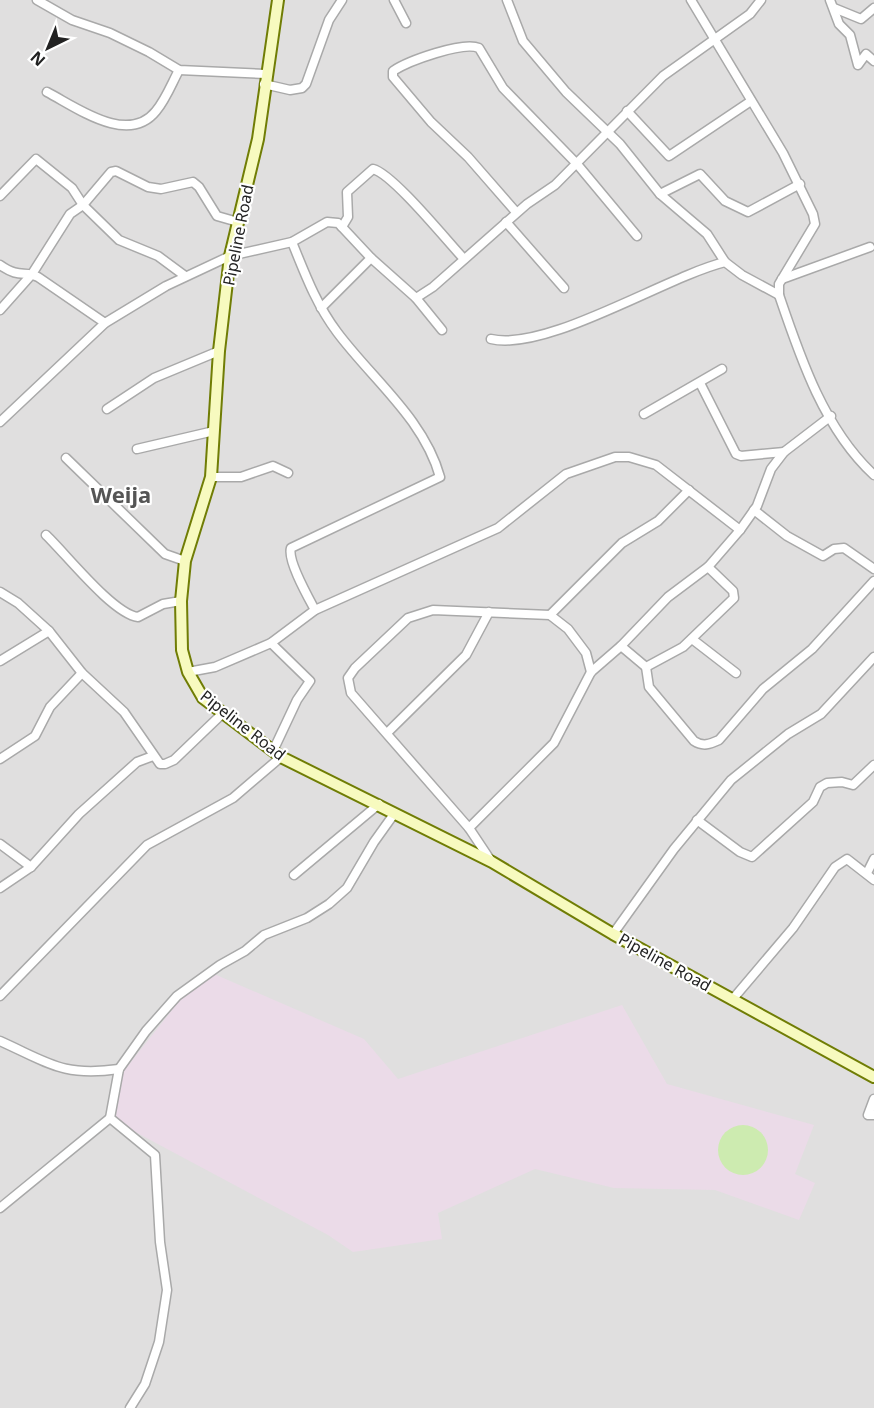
<svg xmlns="http://www.w3.org/2000/svg" width="874" height="1408" viewBox="0 0 874 1408" font-family="'Noto Sans',sans-serif">
	<style>
		.residential { fill: #e0dfdf }
		.industrial { fill: #ebdbe8 }
		.grass { fill: #cdebb0 }
		.lines { fill: none; stroke-linecap: round; stroke-linejoin: round }
		.street-casing { stroke: #a9a9a9; stroke-width: 11 }
		.secondary-casing { stroke: #707d05; stroke-width: 14 }
		.street { stroke: #fff; stroke-width: 8 }
		.secondary { stroke: #f7fabf; stroke-width: 10 }
		.labels { text-anchor: middle; dominant-baseline: central; stroke-width: 4.5; stroke-linejoin: round; paint-order: stroke }
		.street-label { font-size: 16px; fill: #222; stroke: #fff }
		.district-label { font-size: 22px; font-weight: bold; fill: #555; stroke: #fff }
	</style>
	<rect width="100%" height="100%" fill="#f2efe9"/>
	<rect class="residential" x="0" y="0" width="874" height="1408"/>
	<polygon class="industrial" points="214,974 364,1039 398,1079 622,1005 667,1084 814,1125 795,1174 815,1183 799,1220 715,1190 614,1188 535,1169 438,1213 442,1239 353,1252 328,1235 111,1119 123,1072 180,1000"/>
	<circle class="grass" cx="743" cy="1150" r="25"/>
	<g class="lines">
		<g class="street-casing">
			<g id="street">
				<polyline points="37,0 72,20 110,33 149,52 179,70 265,74"/>
				<polyline points="394,0 406,23"/>
				<polyline points="507,0 523,41 566,92 620,144 660,194 707,234 725,262"/>
				<path d="M691,0L783,153L813,214L815,224L779,284V295C800,357 824,429 874,475"/>
				<polyline points="830,0 839,24 850,35 858,65 866,54 874,61"/>
				<polyline points="834,8 861,19 874,8"/>
				<polyline points="264,84 290,90 302,88 306,84 329,20 342,0"/>
				<path d="M47,92C76,107 128,146 156,111C166,99 172,83 179,70"/>
				<polyline points="627,111 669,156 751,101"/>
				<polyline points="660,194 700,174 725,201 748,212 800,184"/>
				<polyline points="0,196 36,159 72,188 83,205 119,240 158,256 185,276"/>
				<path d="M516,212L468,157L431,122L393,77V71C408,61 463,41 479,48L503,88L577,164L637,236"/>
				<polyline points="506,222 564,288"/>
				<path d="M342,227L348,217L347,192L373,169C393,174 447,241 464,259"/>
				<path d="M292,242C305,274 316,304 337,332C372,379 424,419 440,477L291,548C287,560 308,597 315,610"/>
				<path d="M0,265C20,279 24,270 38,277L105,323"/>
				<polyline points="782,279 870,247"/>
				<polyline points="416,298 442,330"/>
				<polyline points="321,308 371,258"/>
				<polyline points="0,310 32,274 70,214 83,205 111,172 116,171 148,187 161,189 193,182 199,187 217,216 238,222"/>
				<path d="M491,339C547,352 665,277 725,262L742,275L779,295"/>
				<polyline points="700,383 736,454 741,456 784,452"/>
				<polyline points="107,409 154,378 219,351"/>
				<polyline points="644,414 722,369"/>
				<polyline points="0,422 105,323 166,286 230,256 292,242 327,222 338,223 342,227 371,258 416,298 433,287 527,204 555,185 663,76 750,14 761,0"/>
				<polyline points="137,449 214,431"/>
				<polyline points="66,458 165,554 185,561"/>
				<polyline points="211,477 241,477 273,466 288,473"/>
				<polyline points="754,510 787,536 823,556 834,549 844,548 874,569"/>
				<path d="M46,535C66,554 113,614 138,617L163,604L181,601"/>
				<polyline points="0,592 18,603 49,631"/>
				<polyline points="550,615 622,543 658,521 689,490"/>
				<polyline points="692,639 736,673"/>
				<polyline points="271,643 310,681 297,700 273,751"/>
				<polyline points="621,646 646,667 683,647 734,598 733,591 708,567"/>
				<polyline points="0,661 49,631 82,673 124,712 160,764 165,764 174,760 223,713"/>
				<path d="M646,667L649,687L694,741C703,747 710,744 719,740L763,689L812,649L874,581"/>
				<polyline points="188,672 215,667 271,643 315,610 498,528 566,474 615,457 629,457 656,465 740,530"/>
				<polyline points="387,733 466,655 489,612"/>
				<polyline points="0,759 35,736 50,707 82,673"/>
				<polyline points="697,820 740,852 752,857 813,802 820,787 827,783 842,782 853,785 874,765"/>
				<polyline points="469,828 554,743 591,672 621,646 668,597 708,567 740,530 757,506 771,469 784,452 831,416"/>
				<polyline points="0,844 31,867"/>
				<polyline points="491,861 469,828 351,693 348,678 355,668 408,618 433,610 550,615 568,629 586,653 591,672"/>
				<polyline points="867,873 874,859"/>
				<polyline points="294,875 379,804"/>
				<polyline points="0,888 31,867 79,814 137,762 153,756"/>
				<polyline points="613,934 674,849 731,780 788,734 821,714 874,657"/>
				<polyline points="0,996 147,845 233,798 281,757"/>
				<polyline points="732,1000 793,928 835,867 847,859 874,880"/>
				<path d="M0,1041C49,1063 63,1077 119,1069"/>
				<polyline points="874,1099 868,1115 874,1115"/>
				<polyline points="0,1208 110,1118"/>
				<polyline points="130,1408 145,1384 159,1342 167,1290 160,1242 155,1155 110,1118 119,1069 146,1031 177,996 220,965 245,951 264,935 307,918 329,904 347,888 374,842 394,814"/>
			</g>
		</g>
		<g class="secondary-casing">
			<polyline id="secondary" points="278,0 258,139 230,256 219,351 211,477 185,561 181,601 182,650 188,672 203,698 281,757 492,862 613,934 874,1077"/>
		</g>
		<use href="#street" class="street"/>
		<use href="#secondary" class="secondary"/>
	</g>
	<g class="labels">
		<g class="street-label">
			<text transform="translate(238 235) rotate(-79)">Pipeline Road</text>
			<text transform="translate(243 725) rotate(38)">Pipeline Road</text>
			<text transform="translate(665 962) rotate(29)">Pipeline Road</text>
		</g>
		<g class="district-label">
			<text x="121" y="494">Weija</text>
		</g>
	</g>
	<g transform="translate(48 48) rotate(223)" stroke="#ffffff" stroke-width="4.5" paint-order="stroke">
	<path d="M0-4.5L10 22L0 15L-10 22Z" fill="#222222"/>
	<text y="-9" font-size="16" font-weight="bold" text-anchor="middle" fill="#222222">N</text>
	</g>
</svg>
